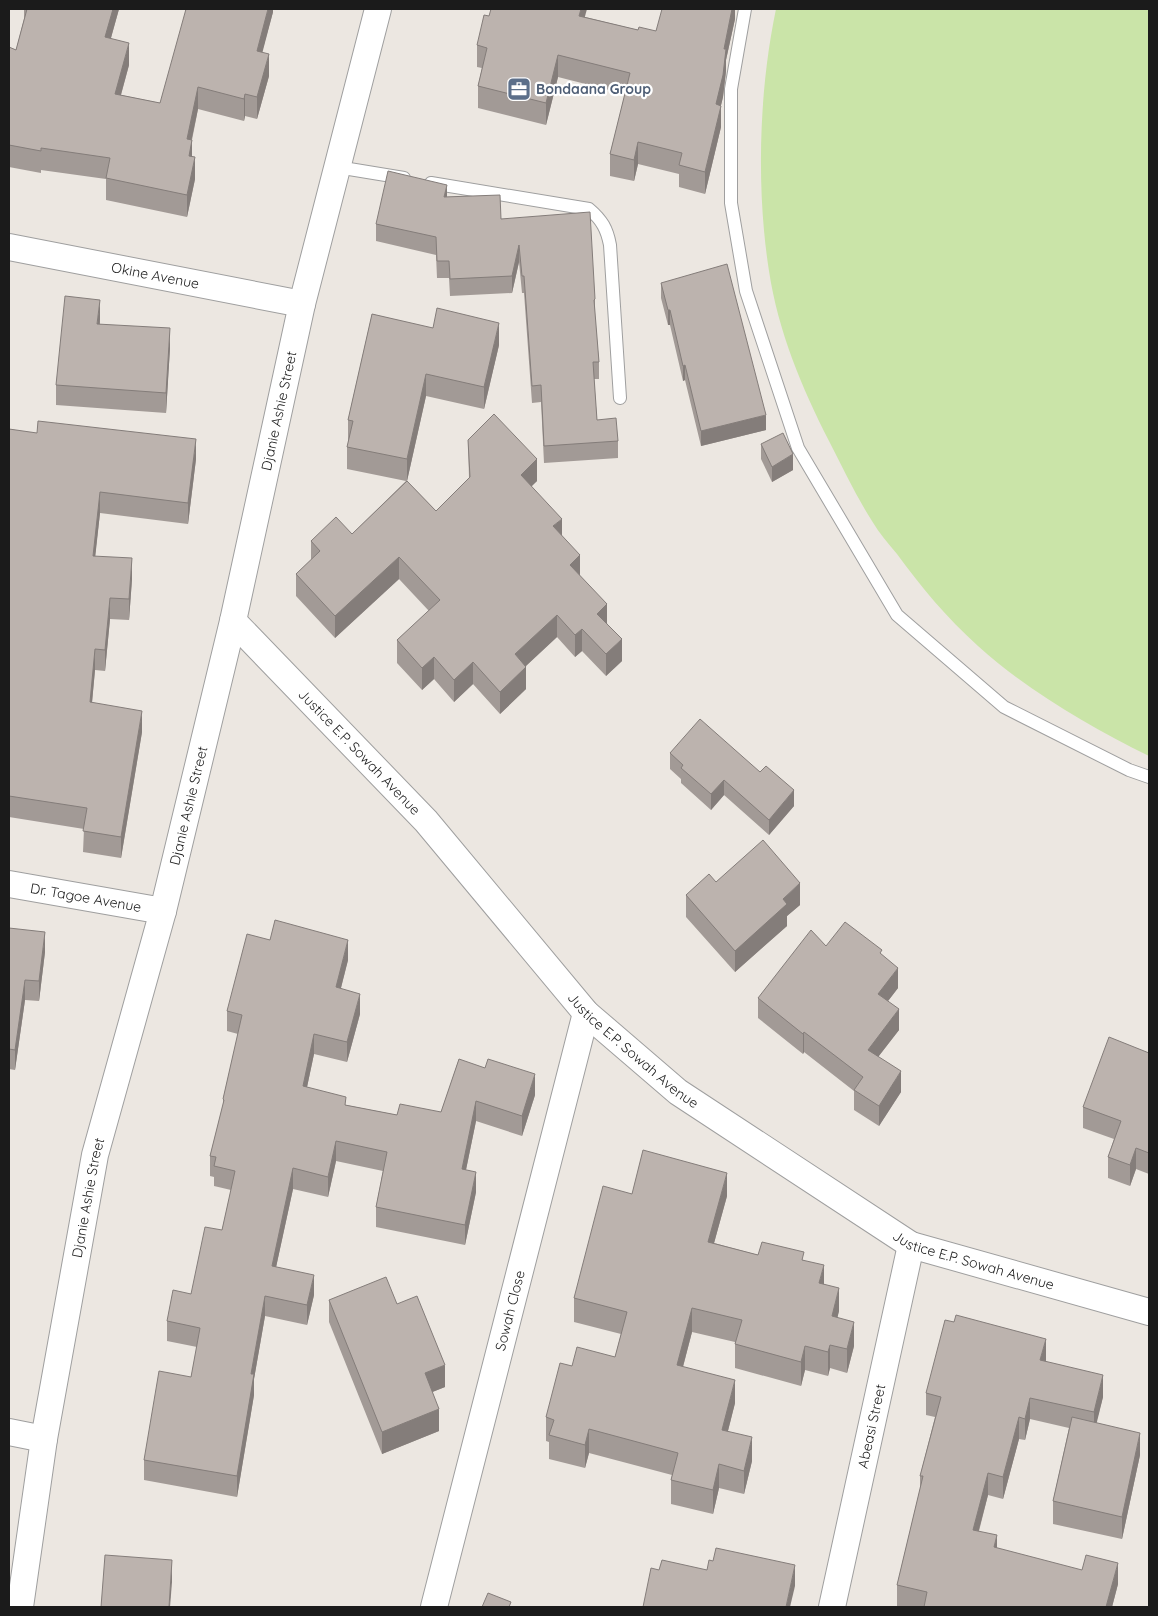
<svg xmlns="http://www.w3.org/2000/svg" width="1158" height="1616" viewBox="0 0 1158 1616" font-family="Quicksand,sans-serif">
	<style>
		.grass { fill: #cae4a8 }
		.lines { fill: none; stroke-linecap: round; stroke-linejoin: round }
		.lane-casing { stroke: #9f9f9f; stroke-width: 14 }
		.street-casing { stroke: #9f9f9f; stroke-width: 28 }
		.lane { stroke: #fff; stroke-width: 12 }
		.street { stroke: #fff; stroke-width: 26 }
		.wall { fill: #a29a96 }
		.shaded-wall { fill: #847d7a }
		.building { fill: #bcb3ae; stroke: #847d7a }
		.labels { text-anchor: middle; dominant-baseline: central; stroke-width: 4.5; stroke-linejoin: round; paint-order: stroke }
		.service-label { font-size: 14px; font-weight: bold; fill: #4e5e75; stroke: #fff; text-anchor: start }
		.street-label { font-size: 14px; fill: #1b1b1b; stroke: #fff }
	</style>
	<rect width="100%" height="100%" fill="#ece7e1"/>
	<path class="grass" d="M776,9H1149V756C1089,726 1028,691 978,646C947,618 921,587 897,554C888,543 879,533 872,521C856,496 843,468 829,441C802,388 778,331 769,271C756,188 759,90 776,9Z"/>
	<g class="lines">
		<g class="lane-casing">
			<g id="lane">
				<polyline points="745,9 731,89 731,203 746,291 798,448 897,615 1004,707 1129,770 1149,777"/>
				<polyline points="337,167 404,178"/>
				<path d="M431,183L589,209C602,220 607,229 610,245L620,398"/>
			</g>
		</g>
		<g class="street-casing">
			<g id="street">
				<path id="s1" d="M9,247L302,304"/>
				<path id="s2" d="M233,621L426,821L586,1013L678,1092L911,1245L1149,1312"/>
				<path id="s3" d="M9,884L163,911"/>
				<polyline points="9,1432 44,1439"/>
				<path id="s4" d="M20,1607L44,1439L95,1155L163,911L233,621L302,304L378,9"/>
				<path id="s5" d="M434,1607L586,1013"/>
				<path id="s6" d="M832,1607L911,1245"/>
			</g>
		</g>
		<use href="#lane" class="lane"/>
		<use href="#street" class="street"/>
	</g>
	<g class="wall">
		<polygon points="24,9 119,9 111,38 129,65 121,95 160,103 273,9 273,12 262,52 269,76 257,119 245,116 244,121 198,109 192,140 192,157 195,179 187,217 106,200 106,179 41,170 41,173 9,167 9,47 16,50 24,19"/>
		<polygon points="735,9 735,19 726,60 726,71 723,97 721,105 721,127 705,194 679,187 679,174 638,164 634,181 610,176 610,154 625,94 558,77 546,125 478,108 478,86 482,68 477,67 477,45 489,16 585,17 638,30 656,31"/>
		<polygon points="447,197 501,219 595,299 595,316 599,362 599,379 594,379 597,420 618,441 618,458 544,463 541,402 532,403 524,293 522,293 519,262 512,293 450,296 449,278 437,278 436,255 376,241 376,224"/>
		<polygon points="661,283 766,430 701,446 685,380 683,381 670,325 668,325 661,298"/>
		<polygon points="372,314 499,345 484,409 426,396 407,481 436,511 469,478 468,440 537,481 531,486 562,536 580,576 607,623 622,661 606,676 582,651 575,657 557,637 526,666 526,689 500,714 473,684 454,702 434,679 422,690 397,663 397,640 429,611 399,579 335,638 296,596 296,574 311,560 311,541 352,534 406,481 347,469 347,447 348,443 348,420"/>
		<polygon points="100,320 100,324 170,348 166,413 56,405 56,385"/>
		<polygon points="9,429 196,459 188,524 100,513 95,556 132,579 129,620 110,619 105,671 95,670 92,703 142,732 121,858 83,852 84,829 9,817"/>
		<polygon points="761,444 793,470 772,482 761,459"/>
		<polygon points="670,753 794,806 769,835 724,795 711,810 681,783 681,779 670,769"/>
		<polygon points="716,882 800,905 787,916 787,926 735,972 686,917 686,895"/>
		<polygon points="9,928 45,952 39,1001 25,1000 15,1070 9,1069"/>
		<polygon points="270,940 348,960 341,988 360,1014 347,1062 314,1054 307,1087 346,1105 397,1115 441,1112 459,1059 535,1095 522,1136 476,1121 466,1170 476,1192 465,1245 376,1227 376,1207 383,1171 336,1161 328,1197 293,1189 276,1267 314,1295 307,1325 265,1316 254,1379 254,1395 237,1497 144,1480 144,1460 191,1377 197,1347 167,1341 167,1321 191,1294 222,1230 231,1190 214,1186 214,1177 210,1176 210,1156 223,1105 223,1099 238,1034 227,1031 227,1011"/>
		<polygon points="826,946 882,955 898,988 888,1001 899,1030 878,1057 901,1092 879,1126 854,1110 854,1091 804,1052 803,1054 758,1018 758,998"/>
		<polygon points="1149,1053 1149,1174 1136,1169 1130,1186 1108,1178 1108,1157 1114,1139 1083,1128 1083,1107"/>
		<polygon points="632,1194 727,1196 714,1243 758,1255 804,1260 824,1284 839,1311 837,1318 854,1346 847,1373 830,1368 828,1376 805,1370 801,1386 735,1368 735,1342 692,1332 683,1367 735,1403 728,1431 752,1461 744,1494 719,1488 713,1514 671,1504 671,1480 672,1475 589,1453 585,1468 549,1459 549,1442 546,1441 546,1417 572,1366 615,1357 621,1334 574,1322 574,1298"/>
		<polygon points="329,1300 397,1304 445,1387 432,1392 439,1431 382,1454 329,1322"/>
		<polygon points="1046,1360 1046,1362 1103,1397 1096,1423 1140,1455 1122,1539 1053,1524 1053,1501 1069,1428 1030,1419 1025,1440 1019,1439 1003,1499 988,1495 979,1531 997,1548 1118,1584 1112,1607 897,1607 897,1585 920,1489 920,1476 935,1417 926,1415 926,1393"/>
	</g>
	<g class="shaded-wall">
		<polygon points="113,9 119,9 105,59 105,37"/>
		<polygon points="268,9 273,9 273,12 257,73 257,51"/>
		<polygon points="581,9 587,9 579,38 579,16"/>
		<polygon points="732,9 735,9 735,19 726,60 726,71 723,97 716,126 716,104 724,49"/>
		<polygon points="129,43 129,65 115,116 115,94"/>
		<polygon points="269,54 269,76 257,119 257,97"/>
		<polygon points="558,55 558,77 546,125 546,103"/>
		<polygon points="198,87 198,109 187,161 187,139"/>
		<polygon points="245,94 245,116 244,121 244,99"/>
		<polygon points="721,106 721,127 705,194 705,172"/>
		<polygon points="192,140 192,162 189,156"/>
		<polygon points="638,142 638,164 634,181 634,160"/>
		<polygon points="195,157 195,179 187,217 187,195"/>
		<polygon points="447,185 447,202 444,197"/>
		<polygon points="519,245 519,262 512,293 512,276"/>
		<polygon points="100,300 100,320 97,343 97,324"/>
		<rect x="668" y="310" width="2" height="15"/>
		<polygon points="499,323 499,345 484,409 484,387"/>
		<polygon points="170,328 170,348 166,413 166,393"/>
		<polygon points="685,365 685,380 683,381 683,366"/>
		<polygon points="426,374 426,396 407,481 407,459"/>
		<polygon points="766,415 766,430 701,446 701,431"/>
		<polygon points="196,439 196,459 188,524 188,503"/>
		<polygon points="793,454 793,470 772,482 772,467"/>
		<polygon points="537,459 537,481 521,497 521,475"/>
		<polygon points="100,492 100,513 93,577 93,556"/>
		<polygon points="562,519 562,541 553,526"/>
		<polygon points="580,555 580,577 570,565"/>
		<polygon points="399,557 399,579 335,638 335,616"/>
		<polygon points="132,558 132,579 129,620 129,599"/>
		<polygon points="110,598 110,619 105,671 105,650"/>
		<polygon points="607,604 607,626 597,614"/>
		<polygon points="557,615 557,637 515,676 515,654"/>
		<polygon points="582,629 582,651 575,657 575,635"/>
		<polygon points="622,639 622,661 606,676 606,654"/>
		<polygon points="95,649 95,670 90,723 90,702"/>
		<polygon points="434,657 434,679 422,690 422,668"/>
		<polygon points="473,662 473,684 454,702 454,680"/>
		<polygon points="526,667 526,689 500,714 500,692"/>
		<polygon points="142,711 142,732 121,858 121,837"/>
		<polygon points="724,780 724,795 711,810 711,794"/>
		<polygon points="794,790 794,806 769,835 769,820"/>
		<polygon points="800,883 800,905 787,916 787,926 735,972 735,951 783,899"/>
		<polygon points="45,932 45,952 39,1001 39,981"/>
		<polygon points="348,940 348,960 336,1007 336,987"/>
		<polygon points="898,968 898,988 878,1014 878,994"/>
		<polygon points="25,980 25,1000 15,1070 15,1050"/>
		<polygon points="360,994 360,1014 347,1062 347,1042"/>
		<polygon points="899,1009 899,1030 868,1070 868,1050"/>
		<polygon points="804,1032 804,1052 803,1054 803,1034"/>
		<polygon points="314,1034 314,1054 303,1106 303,1086"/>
		<polygon points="901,1071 901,1092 879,1126 879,1106"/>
		<polygon points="535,1074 535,1095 522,1136 522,1116"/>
		<polygon points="476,1101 476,1121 462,1189 462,1169"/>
		<polygon points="336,1141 336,1161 328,1197 328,1177"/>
		<polygon points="1136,1148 1136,1169 1130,1186 1130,1165"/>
		<polygon points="293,1168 293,1189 272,1286 272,1266"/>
		<polygon points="476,1172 476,1192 465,1245 465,1225"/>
		<polygon points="727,1173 727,1196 708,1265 708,1242"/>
		<polygon points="824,1265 824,1289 819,1283"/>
		<polygon points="314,1275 314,1295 307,1325 307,1305"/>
		<polygon points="839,1288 839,1311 832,1340 832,1316"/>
		<polygon points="265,1296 265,1316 254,1379 254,1395 237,1497 237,1476 251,1374"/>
		<polygon points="692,1308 692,1332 677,1389 677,1365"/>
		<polygon points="854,1322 854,1346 847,1373 847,1349"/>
		<polygon points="1046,1339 1046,1360 1040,1382 1040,1360"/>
		<polygon points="830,1345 830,1368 828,1376 828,1352"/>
		<polygon points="805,1346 805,1370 801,1386 801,1362"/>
		<polygon points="445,1365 445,1387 425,1395 425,1373"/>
		<polygon points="1103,1375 1103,1397 1094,1434 1094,1412"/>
		<polygon points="735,1380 735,1403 722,1454 722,1430"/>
		<polygon points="1030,1398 1030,1419 1025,1440 1025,1419"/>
		<polygon points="439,1409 439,1431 382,1454 382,1432"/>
		<polygon points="1019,1417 1019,1439 1003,1499 1003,1477"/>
		<polygon points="589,1429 589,1453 585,1468 585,1445"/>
		<polygon points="1140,1433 1140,1455 1122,1539 1122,1517"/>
		<polygon points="752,1437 752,1461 744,1494 744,1471"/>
		<polygon points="719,1464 719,1488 713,1514 713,1490"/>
		<polygon points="988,1473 988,1495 973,1552 973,1530"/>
		<polygon points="997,1535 997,1557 994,1547"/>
		<polygon points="172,1560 172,1582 170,1607 169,1607"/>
		<polygon points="1118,1563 1118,1584 1112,1607 1106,1607"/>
		<polygon points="795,1565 795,1586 790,1607 786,1607"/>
	</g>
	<g class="building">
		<polygon points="27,9 113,9 105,37 129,43 115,94 160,103 186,9 268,9 257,51 269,54 257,97 245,94 244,99 198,87 187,139 192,140 189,156 195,157 187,195 106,178 110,158 41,148 41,151 9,145 9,47 16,50"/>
		<polygon points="491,9 581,9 579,16 638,30 639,27 656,31 662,9 732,9 724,49 726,49 723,75 716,104 721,106 705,172 679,165 682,153 638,142 634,160 610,154 630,73 558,55 546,103 478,86 487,48 477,45 484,15 489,16"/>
		<polygon points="388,171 447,185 444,197 500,195 501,219 590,212 595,299 594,300 599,362 593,362 597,420 616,418 618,441 544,446 541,385 532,386 524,276 522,276 519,245 512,276 450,279 449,261 437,261 436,237 376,224"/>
		<polygon points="727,264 766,415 701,431 685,365 683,366 670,310 668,310 661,283"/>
		<polygon points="65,296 100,300 97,324 170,328 166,393 56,385"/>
		<polygon points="437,308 499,323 484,387 426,374 407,459 347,447 353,421 348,420 372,314 433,328"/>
		<polygon points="494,414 537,459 521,475 562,519 553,526 580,555 570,565 607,604 597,614 622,639 606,654 582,629 575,635 557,615 515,654 526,667 500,692 473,662 454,680 434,657 422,668 397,640 440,600 399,557 335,616 296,574 320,551 311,541 336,517 352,534 407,481 436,511 470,477 468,440"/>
		<polygon points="38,421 196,439 188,503 100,492 93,556 132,558 129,599 110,598 105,650 95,649 90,702 142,711 121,837 83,831 87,808 9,796 9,429 37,433"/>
		<polygon points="783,433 793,454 772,467 761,444"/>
		<polygon points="700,719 760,772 766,766 794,790 769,820 724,780 711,794 681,768 683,765 670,753"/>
		<polygon points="763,840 800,883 783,899 787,904 735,951 686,895 709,874 716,882"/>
		<polygon points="275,920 348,940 336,987 360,994 347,1042 314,1034 303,1086 346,1097 345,1105 397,1115 400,1104 441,1112 459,1059 485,1068 488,1059 535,1074 522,1116 476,1101 462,1169 476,1172 465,1225 376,1207 387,1152 336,1141 328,1177 293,1168 272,1266 314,1275 307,1305 265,1296 251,1374 254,1374 237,1476 144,1460 159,1371 191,1377 200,1328 167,1321 173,1290 191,1294 205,1227 222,1230 235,1171 214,1166 216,1157 210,1156 224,1100 223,1099 242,1015 227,1011 247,934 270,940"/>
		<polygon points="845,922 882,950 880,953 898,968 878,994 899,1009 868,1050 901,1071 879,1106 854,1090 863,1077 804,1032 803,1034 758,998 811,930 826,946"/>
		<polygon points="9,928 45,932 39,981 25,980 15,1050 9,1049"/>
		<polygon points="1109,1037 1149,1053 1149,1153 1136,1148 1130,1165 1108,1157 1121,1121 1083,1107"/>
		<polygon points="643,1150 727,1173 708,1242 758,1255 762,1242 804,1252 802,1260 824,1265 819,1283 839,1288 832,1316 854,1322 847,1349 830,1345 828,1352 805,1346 801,1362 735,1344 742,1320 692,1308 677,1365 735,1380 722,1430 752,1437 744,1471 719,1464 713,1490 671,1480 678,1453 589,1429 585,1445 549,1435 554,1420 546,1417 560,1363 572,1366 577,1347 615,1357 627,1312 574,1298 603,1186 632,1194"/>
		<polygon points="386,1277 397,1304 417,1296 445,1365 425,1373 439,1409 382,1432 329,1300"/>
		<polygon points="956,1315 1046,1339 1040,1360 1103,1375 1094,1412 1030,1398 1025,1419 1019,1417 1003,1477 988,1473 973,1530 997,1535 994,1547 1082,1570 1086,1555 1118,1563 1106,1607 924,1607 927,1592 897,1585 923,1476 920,1476 941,1397 926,1393 945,1320 954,1322"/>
		<polygon points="1072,1417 1140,1433 1122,1517 1053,1501"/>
		<polygon points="716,1548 795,1565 786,1607 643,1607 651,1568 659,1570 662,1560 707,1570 709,1560 713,1561"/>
		<polygon points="105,1555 172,1560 169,1607 101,1607"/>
		<polygon points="488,1593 511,1602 509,1607 482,1607"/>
	</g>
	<defs>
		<g id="office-square" transform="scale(1.25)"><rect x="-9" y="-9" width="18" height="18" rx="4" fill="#5c6f8a" stroke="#fff"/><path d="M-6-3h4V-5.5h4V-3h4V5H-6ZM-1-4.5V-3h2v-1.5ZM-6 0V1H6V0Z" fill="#fff"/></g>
	</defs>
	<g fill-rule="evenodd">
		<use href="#office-square" x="519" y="89"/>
	</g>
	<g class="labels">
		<g class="service-label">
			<text x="536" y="89">Bondaana Group</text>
		</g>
		<g class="street-label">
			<text stroke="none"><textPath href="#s1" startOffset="149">Okine Avenue</textPath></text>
			<text stroke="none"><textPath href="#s4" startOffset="1225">Djanie Ashie Street</textPath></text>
			<text stroke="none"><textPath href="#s2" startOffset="182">Justice E.P. Sowah Avenue</textPath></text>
			<text stroke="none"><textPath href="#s4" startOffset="820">Djanie Ashie Street</textPath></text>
			<text stroke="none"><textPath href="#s3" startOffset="78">Dr. Tagoe Avenue</textPath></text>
			<text stroke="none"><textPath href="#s2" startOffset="588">Justice E.P. Sowah Avenue</textPath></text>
			<text stroke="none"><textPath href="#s4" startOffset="415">Djanie Ashie Street</textPath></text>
			<text stroke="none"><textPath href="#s2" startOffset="992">Justice E.P. Sowah Avenue</textPath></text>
			<text stroke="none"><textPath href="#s5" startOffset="306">Sowah Close</textPath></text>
			<text stroke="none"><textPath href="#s6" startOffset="185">Abeasi Street</textPath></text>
		</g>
	</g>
	<rect width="1158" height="1616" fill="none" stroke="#1b1b1b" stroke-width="20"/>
</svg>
